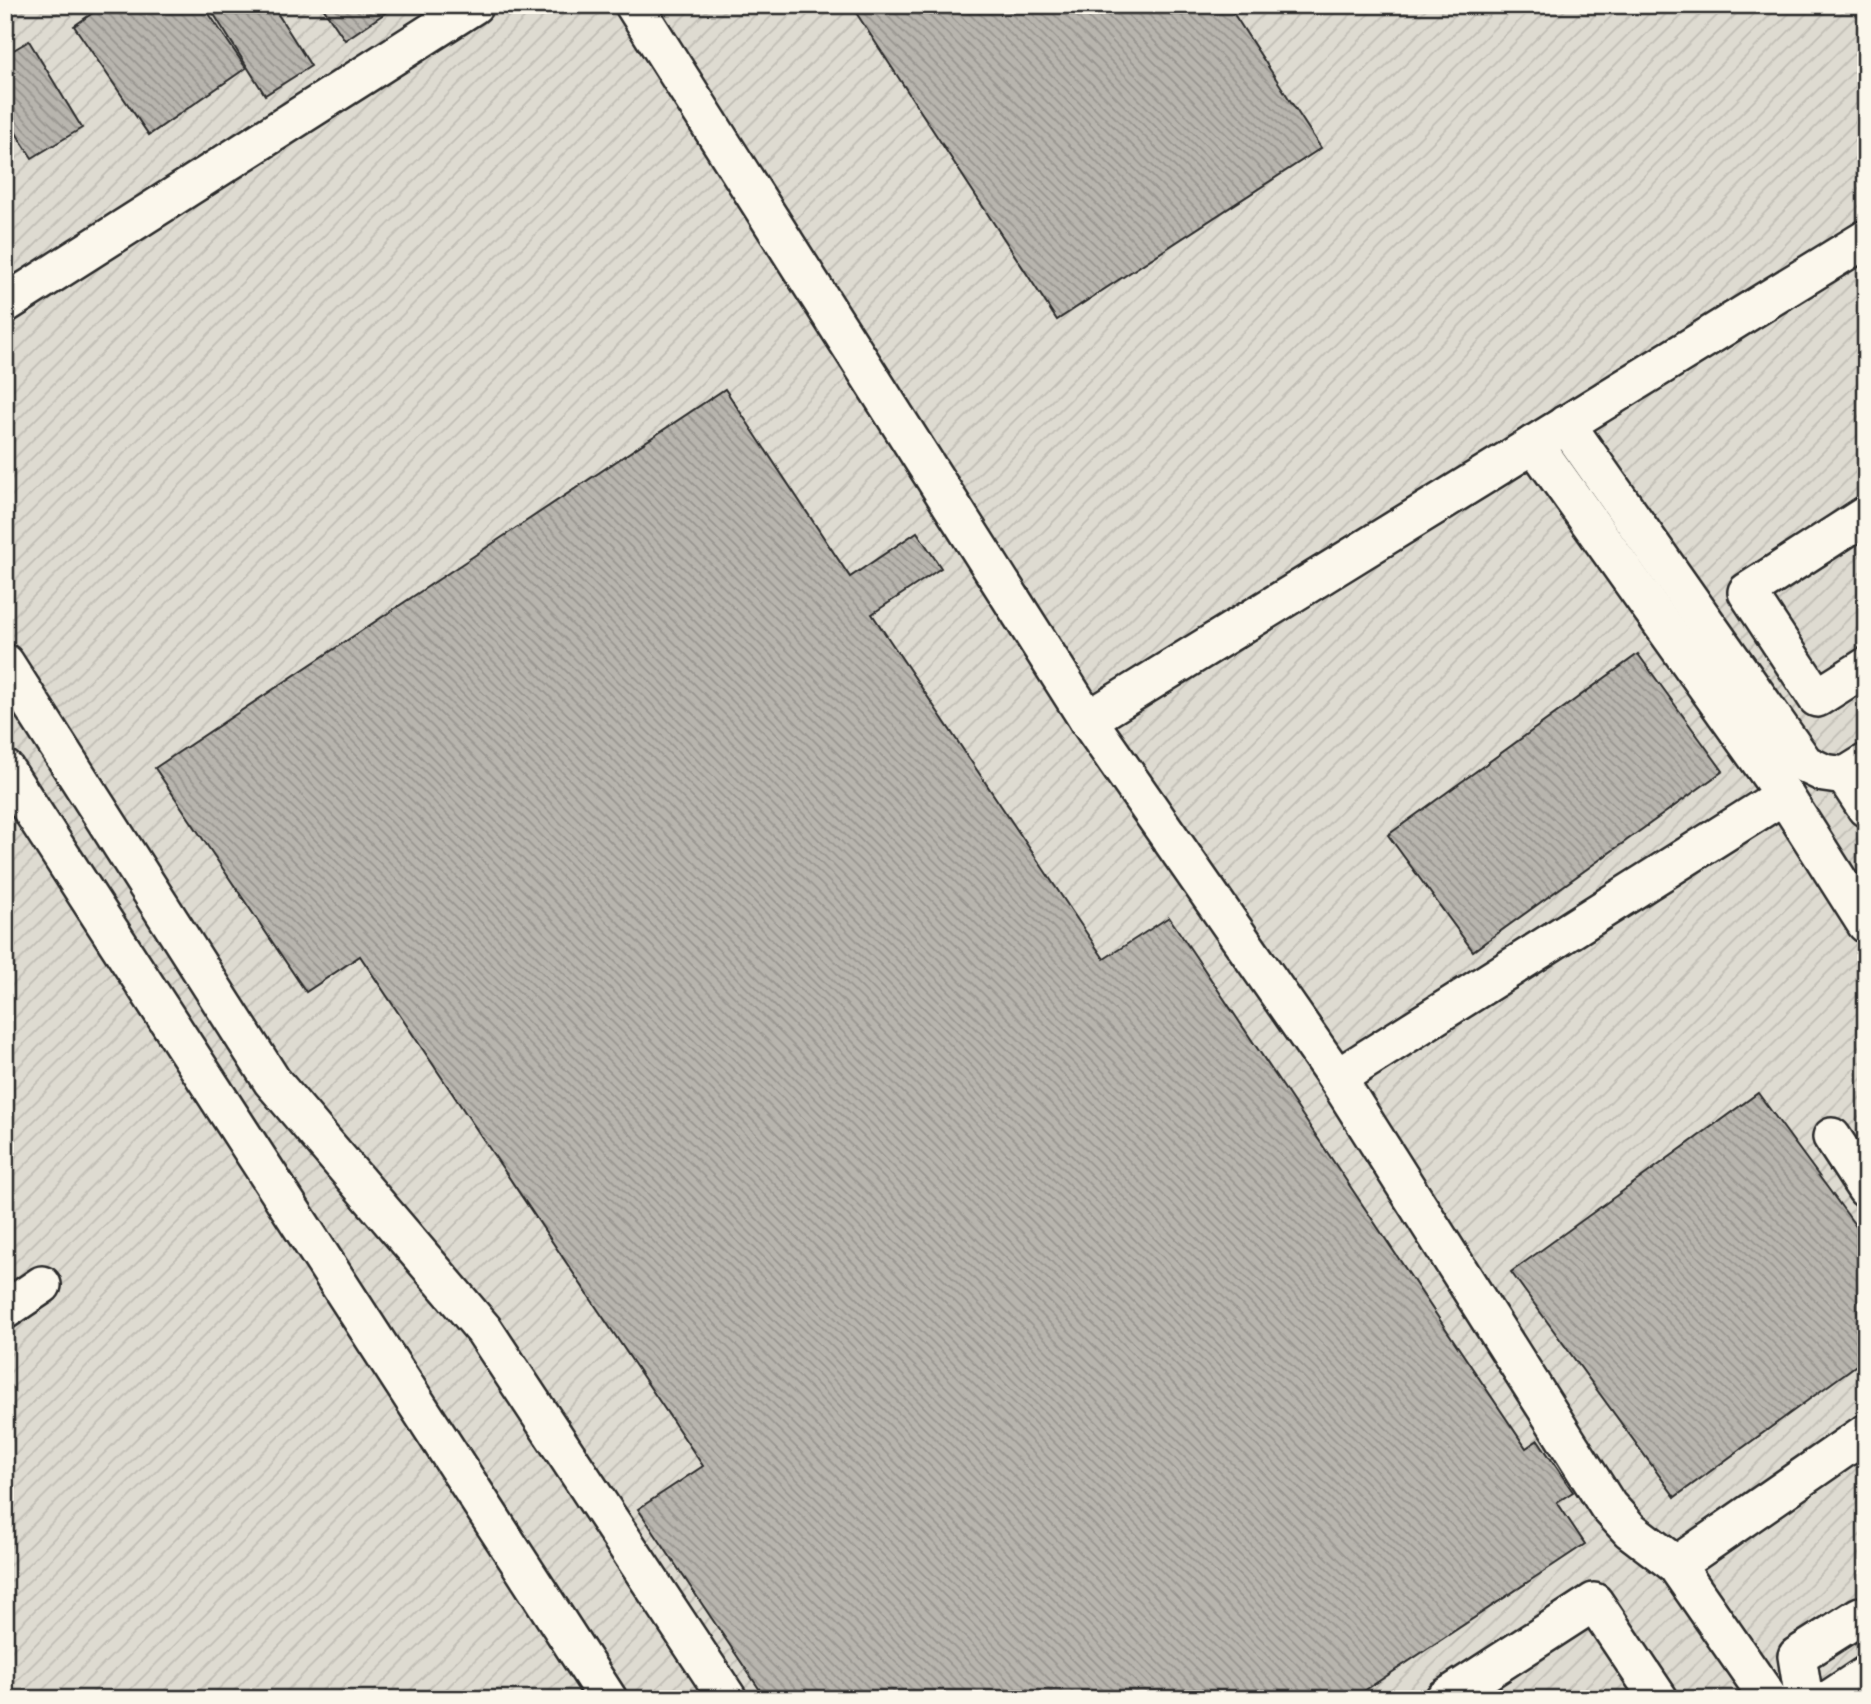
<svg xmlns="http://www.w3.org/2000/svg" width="1871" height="1704" viewBox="0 0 1871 1704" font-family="'Indie Flower',sans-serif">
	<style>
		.industrial { fill: url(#industrial-furrows) }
		.building { fill: url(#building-back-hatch); stroke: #2b2b2b; stroke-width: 2 }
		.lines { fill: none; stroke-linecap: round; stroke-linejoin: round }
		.minor-casing { stroke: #2b2b2b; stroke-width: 42 }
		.minor { stroke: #fbf7ec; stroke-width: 37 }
	</style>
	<defs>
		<pattern id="industrial-furrows" width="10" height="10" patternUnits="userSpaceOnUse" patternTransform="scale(1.75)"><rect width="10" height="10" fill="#dedbd1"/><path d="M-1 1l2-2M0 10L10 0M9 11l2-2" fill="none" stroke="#bfbcb4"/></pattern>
		<pattern id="building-back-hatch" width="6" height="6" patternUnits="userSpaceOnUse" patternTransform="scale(1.75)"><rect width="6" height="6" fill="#b8b5ae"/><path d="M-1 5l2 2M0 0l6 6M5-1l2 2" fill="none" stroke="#96938e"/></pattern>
	</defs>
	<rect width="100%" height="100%" fill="#eeebe0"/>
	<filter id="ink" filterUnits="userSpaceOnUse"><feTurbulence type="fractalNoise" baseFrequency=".0143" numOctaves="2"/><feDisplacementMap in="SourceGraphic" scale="14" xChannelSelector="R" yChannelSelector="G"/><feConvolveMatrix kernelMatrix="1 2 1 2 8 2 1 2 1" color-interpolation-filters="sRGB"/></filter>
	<g filter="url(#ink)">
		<rect class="industrial" x="5" y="5" width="1861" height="1694"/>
		<g class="building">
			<polygon points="104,5 203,5 246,68 149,135 74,26"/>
			<polygon points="208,5 272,5 311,66 265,95"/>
			<polygon points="321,5 397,5 345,40"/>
			<polygon points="851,5 1228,5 1321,148 1057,320"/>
			<polygon points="29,41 82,128 32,158 5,116 5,55"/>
			<polygon points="725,389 850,577 917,532 941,568 872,614 1104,959 1169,917 1526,1448 1538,1440 1573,1492 1557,1502 1585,1544 1352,1699 766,1699 638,1509 703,1466 360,956 306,992 155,768"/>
			<polygon points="1638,654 1723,771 1473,951 1388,835"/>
			<polygon points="1758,1093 1866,1240 1866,1358 1675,1497 1511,1272"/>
		</g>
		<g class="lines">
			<g class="minor-casing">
				<g id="minor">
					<polyline points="634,5 1088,720"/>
					<polyline points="5,304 474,5"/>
					<polyline points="1566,424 1805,764 1824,773 1845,776 1866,763"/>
					<polyline points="1534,444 1784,795"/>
					<polyline points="1866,515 1747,592 1817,698 1866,667"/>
					<polyline points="5,663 272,1081 484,1330 728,1699"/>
					<polyline points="5,769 608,1699"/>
					<polyline points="1845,776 1866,808"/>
					<polyline points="1337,1078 1784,795 1866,924"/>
					<polyline points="1832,1137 1866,1189"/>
					<polyline points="5,1310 42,1285"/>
					<polyline points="1676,1565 1866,1433"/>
					<polyline points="1444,1699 1594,1602 1659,1699"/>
					<polyline points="1769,1699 1676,1565 1630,1530 1608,1506 1337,1078 1088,720 1866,239"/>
					<polyline points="1804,1699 1797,1656 1860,1616 1866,1621"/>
					<polyline points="1830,1699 1866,1675"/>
				</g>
			</g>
			<use href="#minor" class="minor"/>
		</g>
	</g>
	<rect width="1871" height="1704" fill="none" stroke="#fbf7ec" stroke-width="28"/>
	<rect x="14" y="14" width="1843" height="1676" fill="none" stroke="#2b2b2b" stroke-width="2.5" filter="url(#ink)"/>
</svg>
